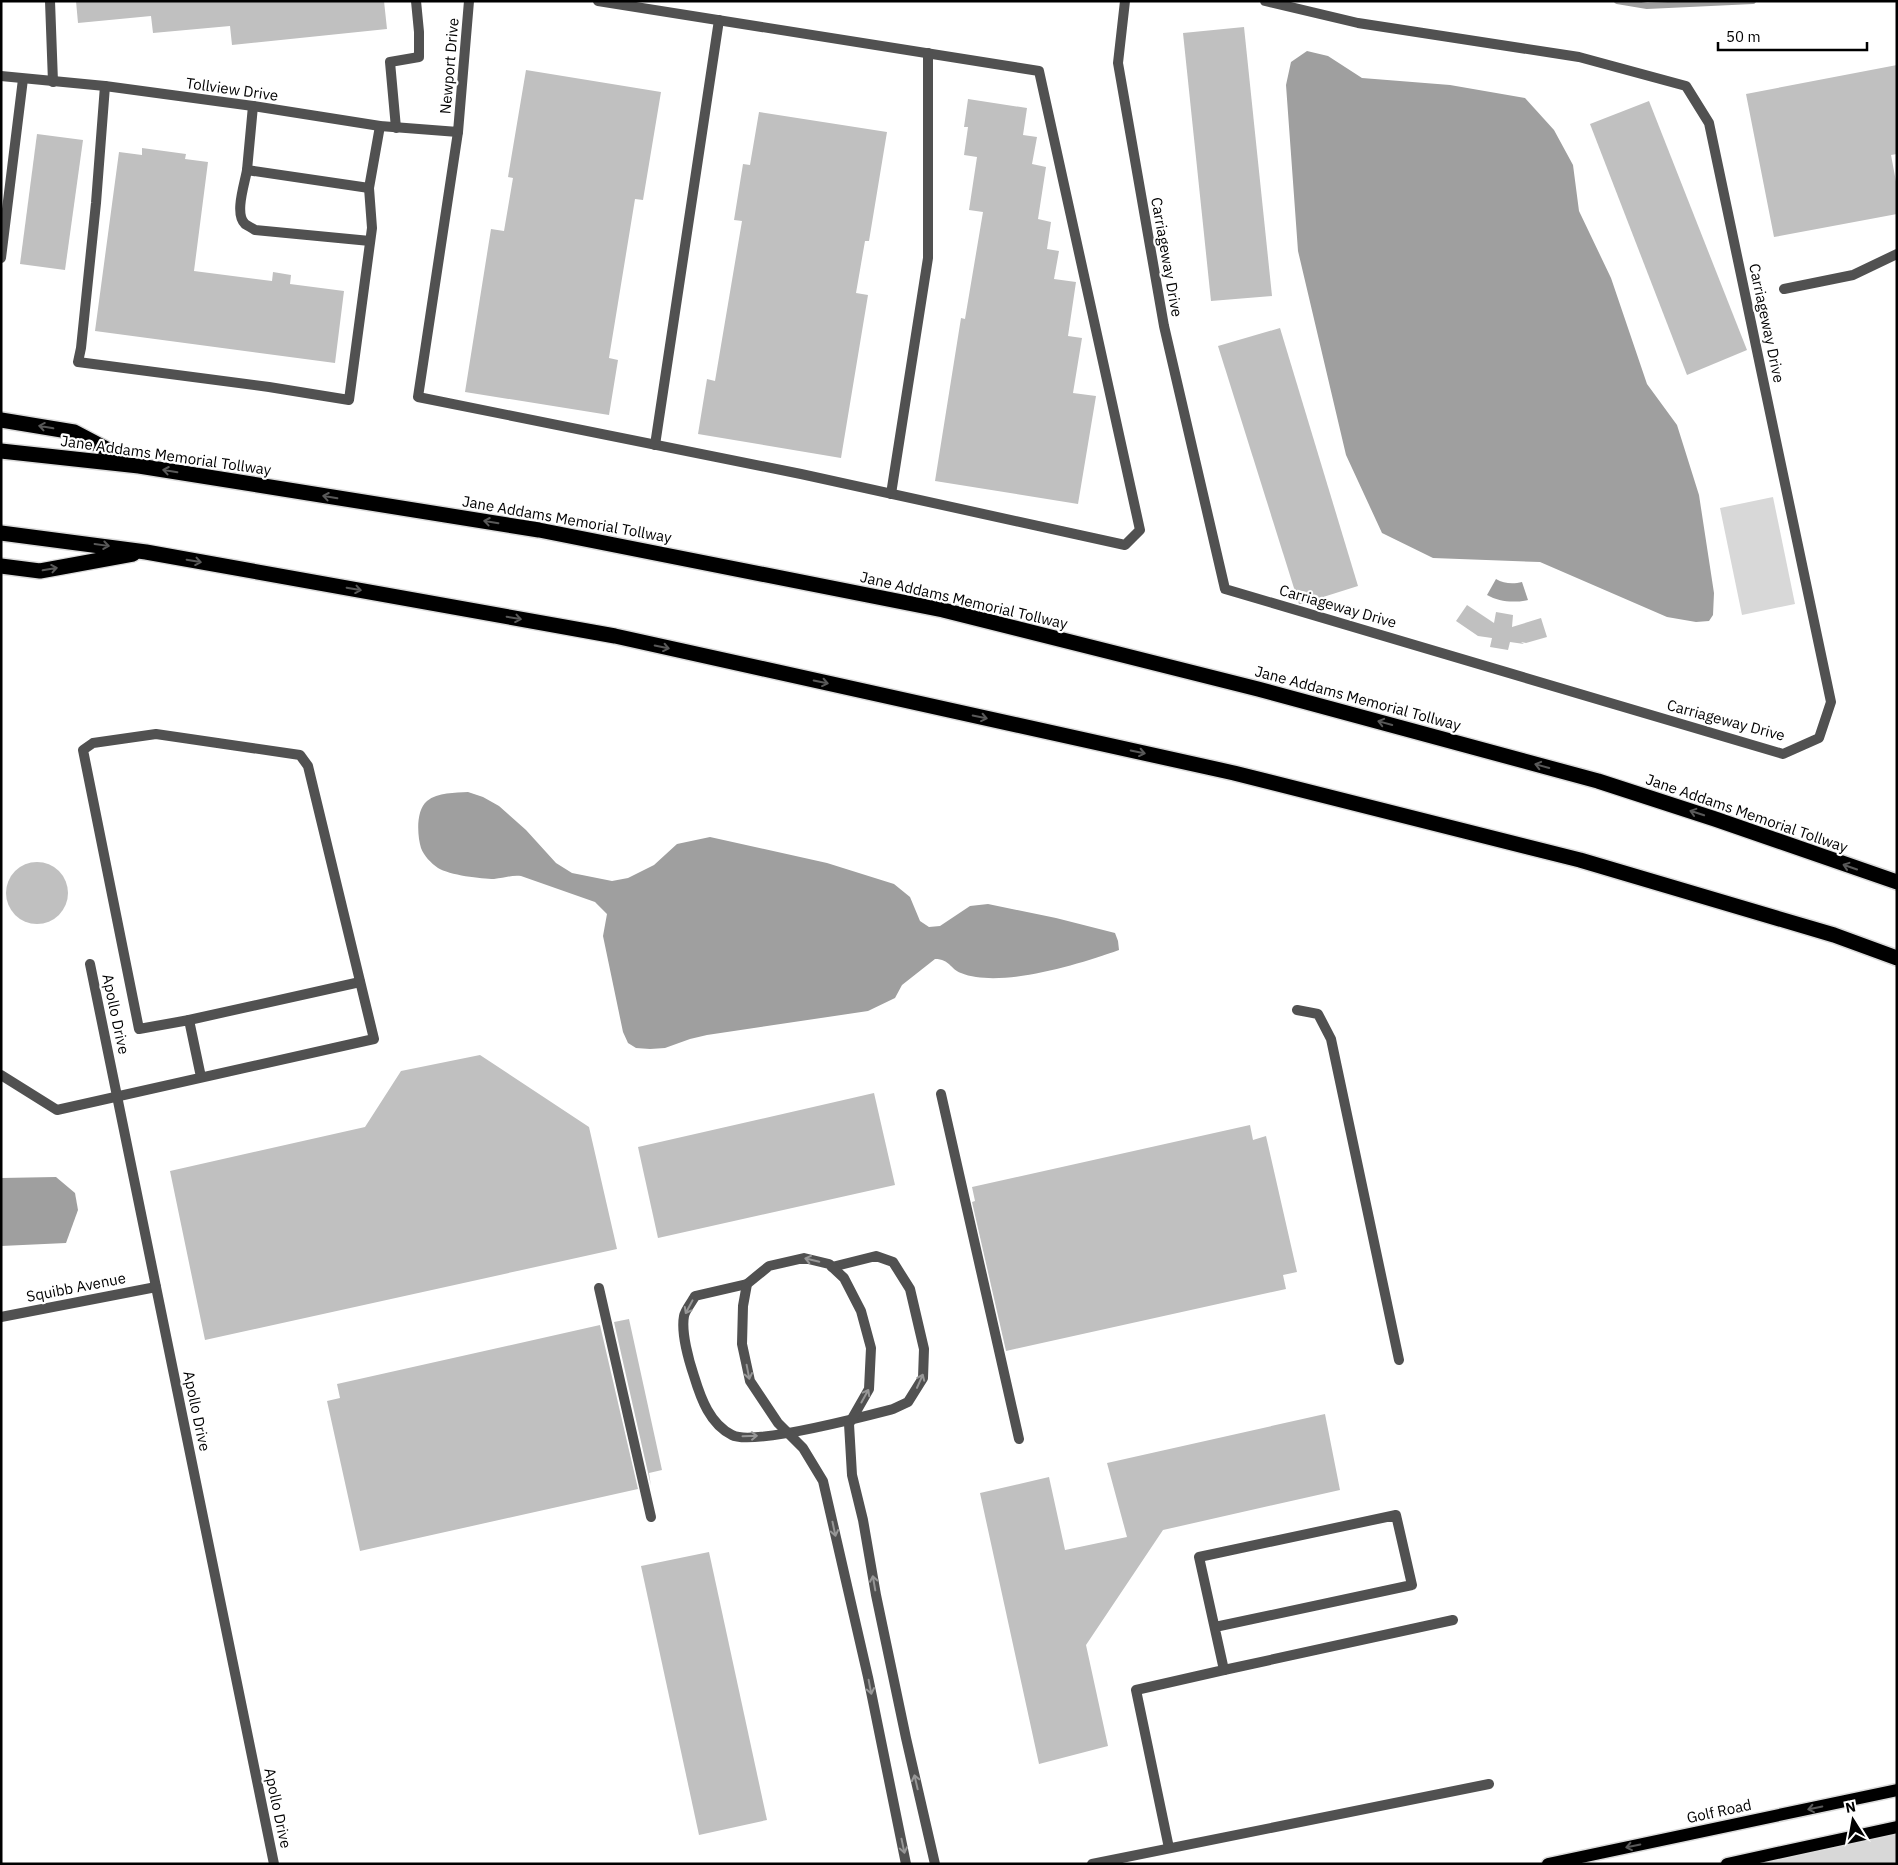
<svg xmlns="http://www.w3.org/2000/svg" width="1898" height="1865" viewBox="0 0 1898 1865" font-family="'IBM Plex Sans',sans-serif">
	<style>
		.green { fill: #d8d8d8 }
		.water { fill: #9f9f9f }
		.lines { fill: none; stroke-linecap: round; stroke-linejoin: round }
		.stream { stroke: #9f9f9f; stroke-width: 6 }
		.building { fill: #c0c0c0 }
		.primary-casing { stroke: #dbdbdb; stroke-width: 15 }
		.highway-casing { stroke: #dbdbdb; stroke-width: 18 }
		.lane { stroke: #515151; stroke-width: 10 }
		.street { stroke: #515151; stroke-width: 10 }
		.primary { stroke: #000; stroke-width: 12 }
		.highway { stroke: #000; stroke-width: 15 }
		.oneway { stroke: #595959 }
		.oneway2 { stroke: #979797 }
		.labels { text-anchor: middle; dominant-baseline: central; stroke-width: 4.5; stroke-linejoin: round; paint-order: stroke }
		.street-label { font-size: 15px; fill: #000; stroke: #fff }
	</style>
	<rect width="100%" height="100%" fill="#fff"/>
	<g class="green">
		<polygon points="1773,497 1795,604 1742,615 1720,508"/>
		<polygon points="1897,1827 1897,1864 1727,1864"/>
	</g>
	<g class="water">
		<polygon points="1307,51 1328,56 1362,78 1450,85 1525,98 1554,130 1573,165 1579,211 1611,278 1647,384 1677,425 1699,495 1714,593 1713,615 1709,621 1696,622 1667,617 1540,562 1433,558 1382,533 1346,455 1298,251 1286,85 1291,62"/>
		<path d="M1496,579C1504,584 1514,584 1522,582L1528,600C1514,603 1499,602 1487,595Z"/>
		<path d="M468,792L483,797L499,806L526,830L556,863L572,873L612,881L628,878L654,865L677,844L710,837L827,863L894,884L910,897L920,921L929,927L940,926L970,906L988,904L1056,918L1115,933L1118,941L1119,950C1080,964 1017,983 976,977C971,976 965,975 961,973C950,969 950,959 935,959L902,985L895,998L868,1011L707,1035L690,1039L665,1048L650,1049L636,1048L628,1043L623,1032L603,936L607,914L595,902L521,876C511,875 504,878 494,879C482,879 449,875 438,868C431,863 424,856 421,848C417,835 416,810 427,801C438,792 455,793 468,792Z"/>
		<polygon points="56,1177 75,1193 78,1210 66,1243 1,1246 1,1178"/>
	</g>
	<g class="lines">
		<polyline class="stream" points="1617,1 1647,6 1753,1"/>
	</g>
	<g class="building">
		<polygon points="76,1 384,1 387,29 232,45 230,26 153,33 151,16 78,23"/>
		<polygon points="1244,27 1272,296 1211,301 1183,33"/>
		<polygon points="1897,65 1897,154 1891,155 1897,187 1897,214 1774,237 1746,94"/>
		<polygon points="526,70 661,92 643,200 635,199 609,358 618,360 609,415 465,392 491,229 504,231 513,178 508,177"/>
		<polygon points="968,99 1027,108 1023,135 1037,137 1032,164 1046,167 1038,219 1051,222 1047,249 1059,251 1054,279 1076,282 1068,336 1082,338 1073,393 1096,396 1078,504 935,481 961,318 965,319 983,212 969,210 977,157 964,155 968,127 964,127"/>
		<polygon points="1649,101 1747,350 1687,375 1590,124"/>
		<polygon points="759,112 887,132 869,241 865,241 856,293 868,295 841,458 698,434 707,379 715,381 742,221 734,220 743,164 750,165"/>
		<polygon points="37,134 83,140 65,270 20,264"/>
		<polygon points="142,148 186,154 185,159 208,162 194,271 272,281 273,272 291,275 290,284 344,291 335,363 95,331 119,152 142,155"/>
		<polygon points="1280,328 1358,586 1301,604 1299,604 1218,346"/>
		<polygon points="1467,605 1494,623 1496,612 1513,615 1512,627 1541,618 1547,637 1526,643 1521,642 1524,644 1510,642 1508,650 1490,647 1492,638 1478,636 1456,621"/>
		<circle cx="37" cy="893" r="31"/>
		<polygon points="480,1055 589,1127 617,1249 205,1340 170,1171 365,1127 401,1071"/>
		<polygon points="874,1093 895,1185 658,1238 638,1147"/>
		<polygon points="1250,1125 1253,1140 1266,1136 1297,1272 1283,1275 1286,1289 1006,1351 972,1202 975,1201 972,1187"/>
		<polygon points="629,1319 662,1470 649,1473 651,1486 614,1322"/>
		<polygon points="600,1325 638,1489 360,1551 327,1401 340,1398 337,1384"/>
		<polygon points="1325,1414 1340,1490 1163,1530 1086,1645 1108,1746 1039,1764 980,1493 1049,1477 1065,1550 1127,1537 1107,1463"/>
		<polygon points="709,1552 767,1820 699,1835 641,1566"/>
	</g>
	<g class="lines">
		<g class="primary-casing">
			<g id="primary">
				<polyline points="1548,1864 1897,1790"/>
				<polyline points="1727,1864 1897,1827"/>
			</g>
		</g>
		<g class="highway-casing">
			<g id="highway">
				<polyline points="1,420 74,432 131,462"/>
				<polyline points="1,451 139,466 539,530 943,610 1258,689 1598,781 1715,819 1897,882"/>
				<polyline points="1,533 146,552 615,636 1234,773 1580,860 1834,935 1897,958"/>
				<polyline points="1,566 40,571 133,554"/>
			</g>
		</g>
		<g class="lane">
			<polyline points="50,1 53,82"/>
			<polyline points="105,86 96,203 81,348 78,362 269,387 349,400 372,228 369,188 380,126"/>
			<polyline points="253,106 247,170 369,188"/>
			<polyline points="396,128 390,62 419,57 419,32 416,1"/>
			<polyline points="458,132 418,397 801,474 1125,545 1140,530 1039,71 598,1"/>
			<path d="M247,170C245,183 234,214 245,224C248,226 252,228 255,230L370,241"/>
			<polyline points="1,258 23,79"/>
			<polyline points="1784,289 1853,275 1897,254"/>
			<polyline points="655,445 719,20"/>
			<polyline points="891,494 928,258 928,53"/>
			<polyline points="1297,1010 1318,1014 1331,1039 1399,1360"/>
			<polyline points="189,1020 360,982"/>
			<polyline points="1,1075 57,1110 374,1039 308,766 300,755 156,734 93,743 83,750 139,1029 189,1020 201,1077"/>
			<polyline points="941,1094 1019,1439"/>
			<path d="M747,1284L695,1296C692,1302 685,1310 684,1316C681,1332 689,1361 694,1376C701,1399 710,1424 732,1435C752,1446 866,1416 893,1409L908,1402L923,1378L924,1349L910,1289L893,1262L876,1256L832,1267"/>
			<polyline points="599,1288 651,1517"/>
			<polyline points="1,1317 156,1287"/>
			<polyline points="1224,1670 1453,1620"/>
			<polyline points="1169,1848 1136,1690 1224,1670 1199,1557 1396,1515 1412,1585 1215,1627"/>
			<polyline points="906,1864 868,1677 823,1481 803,1448 778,1423 750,1381 742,1344 743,1306 747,1284 769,1266 804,1258 829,1264 844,1278 861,1311 871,1348 869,1389 849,1424 852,1475 863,1520 876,1595 906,1738 935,1864"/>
			<polyline points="1092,1864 1489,1784"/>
		</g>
		<g class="street">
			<polyline points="1125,1 1118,63 1164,326 1225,589 1783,754 1819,738 1831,702 1709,123 1686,86 1579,57 1358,23 1265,1"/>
			<polyline points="1,76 105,86 253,106 380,126 458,132 469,1"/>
			<polyline points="90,964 274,1864"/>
		</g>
		<use href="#primary" class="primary"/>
		<use href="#highway" class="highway"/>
	</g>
	<defs><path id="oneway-shaft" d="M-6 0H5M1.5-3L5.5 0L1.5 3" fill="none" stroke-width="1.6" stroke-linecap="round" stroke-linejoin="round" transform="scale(1.25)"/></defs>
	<g class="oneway">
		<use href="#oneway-shaft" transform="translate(46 427) rotate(-170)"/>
		<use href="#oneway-shaft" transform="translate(170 471) rotate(-171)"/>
		<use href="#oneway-shaft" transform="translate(330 497) rotate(-171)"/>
		<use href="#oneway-shaft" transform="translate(491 522) rotate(-171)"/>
		<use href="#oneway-shaft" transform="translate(102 545) rotate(8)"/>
		<use href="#oneway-shaft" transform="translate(194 561) rotate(10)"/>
		<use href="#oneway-shaft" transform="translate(50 569) rotate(-10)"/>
		<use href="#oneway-shaft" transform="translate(354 589) rotate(10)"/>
		<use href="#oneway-shaft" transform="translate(514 618) rotate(10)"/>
		<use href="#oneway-shaft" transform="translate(662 647) rotate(12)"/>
		<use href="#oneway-shaft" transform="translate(821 682) rotate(12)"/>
		<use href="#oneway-shaft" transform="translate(980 717) rotate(12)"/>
		<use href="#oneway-shaft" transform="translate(1385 723) rotate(-165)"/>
		<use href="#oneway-shaft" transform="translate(1138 752) rotate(12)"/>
		<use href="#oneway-shaft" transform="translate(1542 766) rotate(-165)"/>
		<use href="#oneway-shaft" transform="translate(1697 813) rotate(-162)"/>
		<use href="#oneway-shaft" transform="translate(1850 867) rotate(-161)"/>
		<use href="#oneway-shaft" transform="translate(1815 1808) rotate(168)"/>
		<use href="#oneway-shaft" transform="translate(1633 1846) rotate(168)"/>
	</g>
	<g class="oneway2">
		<use href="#oneway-shaft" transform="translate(812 1260) rotate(-167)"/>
		<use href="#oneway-shaft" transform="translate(689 1307) rotate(118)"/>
		<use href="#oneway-shaft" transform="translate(748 1372) rotate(79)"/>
		<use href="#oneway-shaft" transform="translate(920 1381) rotate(-66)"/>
		<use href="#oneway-shaft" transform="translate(865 1396) rotate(-61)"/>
		<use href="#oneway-shaft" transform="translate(750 1436) rotate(-2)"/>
		<use href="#oneway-shaft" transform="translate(834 1529) rotate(78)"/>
		<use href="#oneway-shaft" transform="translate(874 1583) rotate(-100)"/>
		<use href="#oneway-shaft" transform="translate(870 1687) rotate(79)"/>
		<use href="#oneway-shaft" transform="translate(916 1782) rotate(-103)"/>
		<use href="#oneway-shaft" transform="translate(903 1846) rotate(78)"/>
	</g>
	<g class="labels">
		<g class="street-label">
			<text transform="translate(449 66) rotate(-85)">Newport Drive</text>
			<text transform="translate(232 89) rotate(8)">Tollview Drive</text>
			<text transform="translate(1167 257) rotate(80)">Carriageway Drive</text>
			<text transform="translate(1767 323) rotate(78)">Carriageway Drive</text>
			<text transform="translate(166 455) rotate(8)">Jane Addams Memorial Tollway</text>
			<text transform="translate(567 519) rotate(10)">Jane Addams Memorial Tollway</text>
			<text transform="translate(964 600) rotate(13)">Jane Addams Memorial Tollway</text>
			<text transform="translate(1338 606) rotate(16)">Carriageway Drive</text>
			<text transform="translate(1358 698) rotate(15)">Jane Addams Memorial Tollway</text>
			<text transform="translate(1726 720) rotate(15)">Carriageway Drive</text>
			<text transform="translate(1747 813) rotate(19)">Jane Addams Memorial Tollway</text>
			<text transform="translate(116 1014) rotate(78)">Apollo Drive</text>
			<text transform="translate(76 1287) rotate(-11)">Squibb Avenue</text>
			<text transform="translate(197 1411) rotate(78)">Apollo Drive</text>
			<text transform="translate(278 1808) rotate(78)">Apollo Drive</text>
			<text transform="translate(1719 1811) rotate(-12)">Golf Road</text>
		</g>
	</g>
	<rect width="1898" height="1865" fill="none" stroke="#000000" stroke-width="5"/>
	<g transform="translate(1853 1820) rotate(349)" stroke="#ffffff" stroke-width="4" paint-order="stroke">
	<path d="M0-4L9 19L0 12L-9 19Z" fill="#000000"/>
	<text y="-8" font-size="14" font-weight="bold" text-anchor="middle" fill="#000000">N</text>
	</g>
	<path d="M1718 42v8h149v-8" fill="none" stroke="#000000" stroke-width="2.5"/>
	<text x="1726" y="42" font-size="15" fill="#000000" stroke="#ffffff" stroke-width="4" paint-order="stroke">50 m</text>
</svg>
